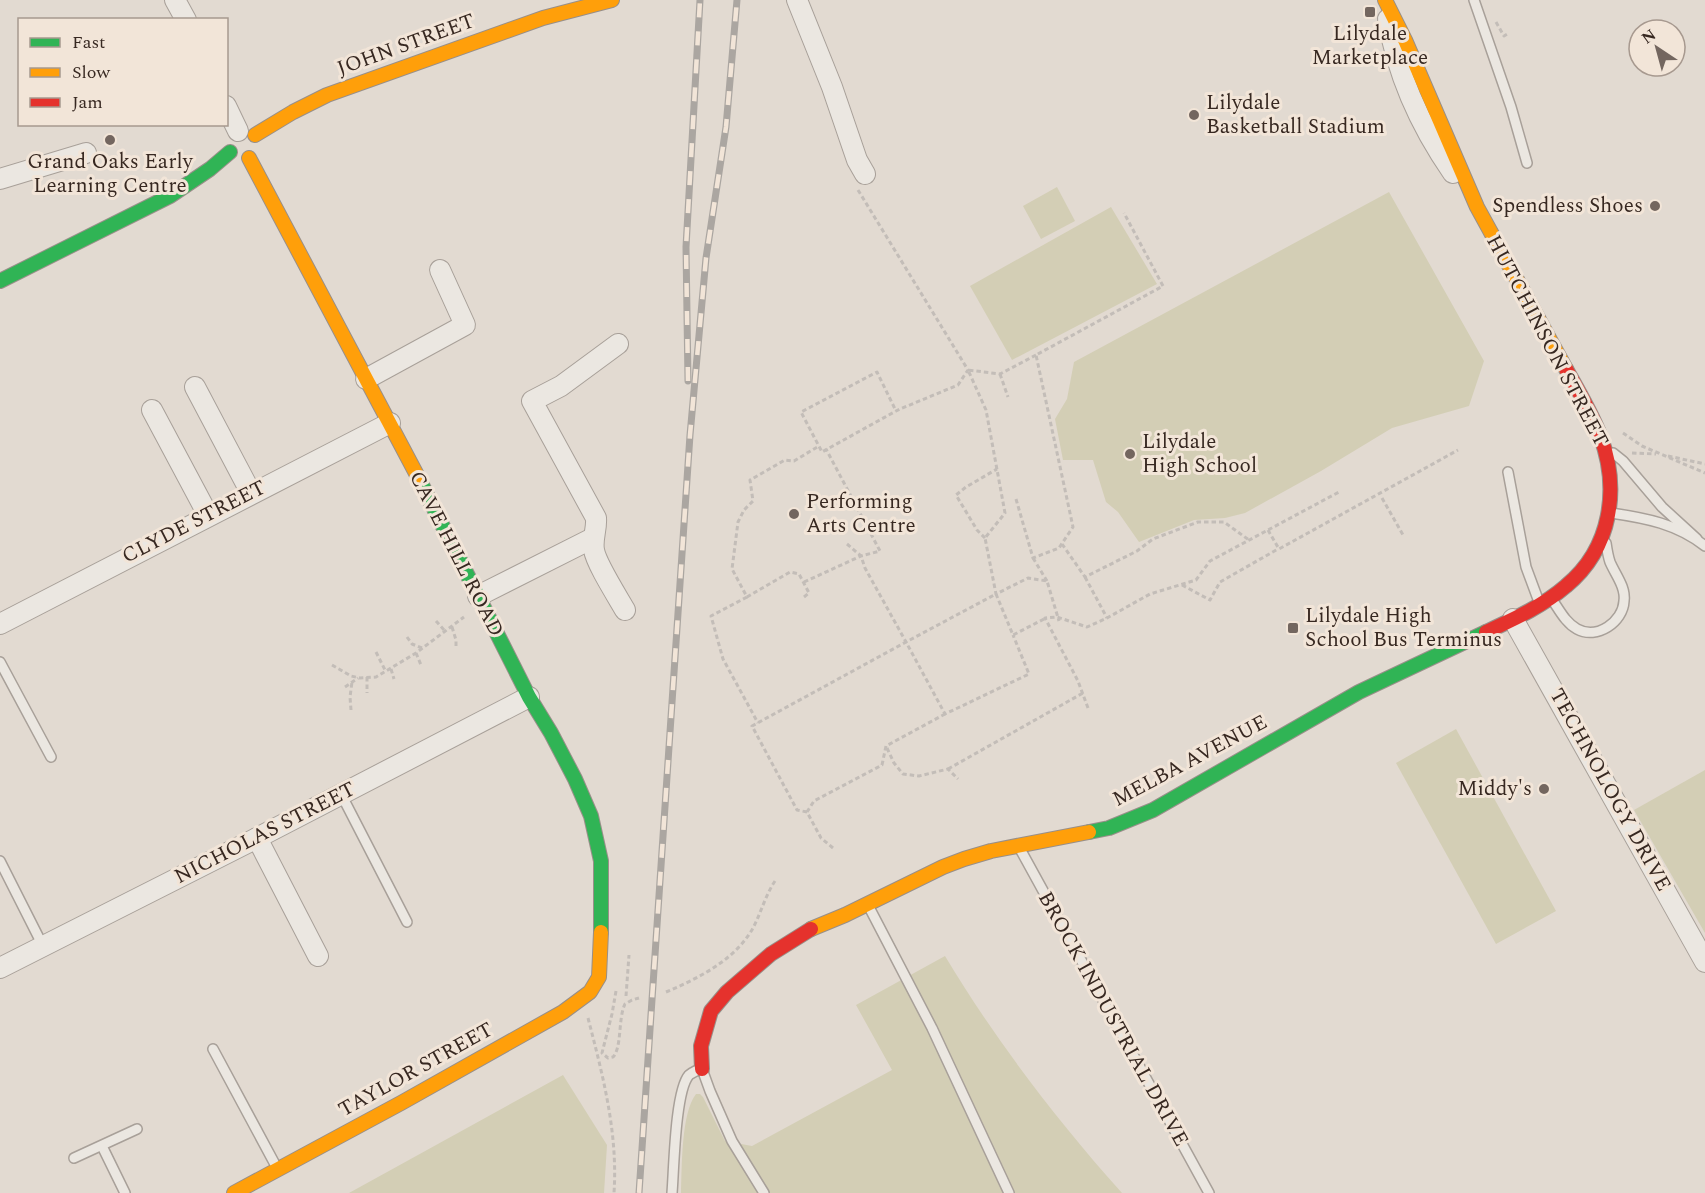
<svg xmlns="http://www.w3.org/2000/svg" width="1705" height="1193" viewBox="0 0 1705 1193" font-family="Spectral,serif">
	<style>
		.green { fill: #d3ceb5 }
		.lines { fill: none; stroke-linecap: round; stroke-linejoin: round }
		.lane-casing { stroke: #a8a099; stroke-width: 12 }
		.street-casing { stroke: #a8a099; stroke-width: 22 }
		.fast-casing { stroke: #988f89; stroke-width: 16 }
		.slow-casing { stroke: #988f89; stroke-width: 16 }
		.jam-casing { stroke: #988f89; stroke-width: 16 }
		.path { stroke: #c3bdb8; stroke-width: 3; stroke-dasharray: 4.5 3; stroke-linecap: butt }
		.lane { stroke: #ebe7e1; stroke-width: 9 }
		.street { stroke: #ebe7e1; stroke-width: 20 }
		.fast { stroke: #30b455; stroke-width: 14 }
		.slow { stroke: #ff9f0a; stroke-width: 14 }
		.jam { stroke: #e5322d; stroke-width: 14 }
		.rail-casing { stroke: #aba6a1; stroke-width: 7 }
		.rail { stroke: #f2e5d8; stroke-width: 4.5; stroke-dasharray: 14; stroke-linecap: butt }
		.poi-dot { fill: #73665f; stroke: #f2e5d8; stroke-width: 2 }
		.labels { text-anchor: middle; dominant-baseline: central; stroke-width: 6; stroke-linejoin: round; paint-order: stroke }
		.poi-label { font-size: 21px; fill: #372821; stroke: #f2e5d8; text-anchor: start }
		.street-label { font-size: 21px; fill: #372821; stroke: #f2e5d8 }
	</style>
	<rect width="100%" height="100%" fill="#e2dad1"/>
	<g class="green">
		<polygon points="1057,187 1075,221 1041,239 1023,206"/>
		<polygon points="1389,192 1484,361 1469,406 1392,428 1321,471 1245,513 1225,518 1194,520 1139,542 1118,512 1106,502 1093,460 1063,460 1055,419 1067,399 1074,362"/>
		<polygon points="1111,207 1157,284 1012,360 970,286"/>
		<polygon points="1456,729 1556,911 1496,944 1396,763"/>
		<polygon points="1705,770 1705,933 1634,810"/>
		<path d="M945,956C996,1041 1056,1119 1122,1193H681C682,1168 681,1113 696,1094H700L703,1097L725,1141L752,1146L892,1070L856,1005Z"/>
		<polygon points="563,1075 607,1145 604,1193 349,1193"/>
	</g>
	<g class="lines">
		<g class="lane-casing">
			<g id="lane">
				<polyline points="1474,0 1511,107 1527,163"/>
				<polyline points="1613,453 1623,461 1662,507 1697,539"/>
				<polyline points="1508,472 1526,567 1539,602"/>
				<path d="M1611,513C1646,518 1677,524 1705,546"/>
				<path d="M1553,601C1560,611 1566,623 1577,629C1597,640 1623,622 1624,601C1626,587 1615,574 1610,562C1608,556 1607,550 1606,543"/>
				<polyline points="0,662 51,757"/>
				<polyline points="341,794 407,922"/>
				<polyline points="1019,847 1209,1193"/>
				<polyline points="0,861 43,946"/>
				<polyline points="869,907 932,1028 1009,1193"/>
				<polyline points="213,1049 277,1168"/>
				<polyline points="102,1146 125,1193"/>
				<polyline points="74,1158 137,1129"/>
				<path d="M672,1193C674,1169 675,1091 689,1075C693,1072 697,1070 702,1069L710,1091L732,1141L764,1193"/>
			</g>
		</g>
		<g class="street-casing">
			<g id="street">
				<polyline points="175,0 186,20"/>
				<polyline points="797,0 832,87 857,160 865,174"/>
				<path d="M1388,19C1397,74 1421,127 1453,173"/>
				<polyline points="226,106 238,131"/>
				<polyline points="0,179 86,153"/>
				<path d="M618,344L561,386L532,401L596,518C597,529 592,539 594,550C596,563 617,596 625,610"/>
				<polyline points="366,379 465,325 440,270"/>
				<polyline points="195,387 251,493"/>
				<polyline points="152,410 208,515"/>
				<polyline points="478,596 593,538"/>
				<polyline points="1513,619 1705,962"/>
				<polyline points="0,624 390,423"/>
				<polyline points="257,838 318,956"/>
				<polyline points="0,968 257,838 529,697"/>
			</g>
		</g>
		<g class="fast-casing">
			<g id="fast">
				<polyline points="0,281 170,196 210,169 230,152"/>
				<polyline points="418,477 529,697 551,733 575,779 591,816 601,861 601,932"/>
				<polyline points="1089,832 1109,828 1153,810 1359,692 1486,632"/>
			</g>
		</g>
		<g class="slow-casing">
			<g id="slow">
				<polyline points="1385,0 1405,40 1477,207 1566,369"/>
				<polyline points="255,135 293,112 327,95 543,18 612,0"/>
				<polyline points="249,158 418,477"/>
				<polyline points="811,929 845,915 943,867 964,859 991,851 1089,832"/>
				<polyline points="234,1193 401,1103 563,1012 590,992 599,977 601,932"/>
			</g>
		</g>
		<g class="jam-casing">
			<g id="jam">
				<path d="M1486,632C1514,619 1543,606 1566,586C1612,548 1620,488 1600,435C1591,412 1578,390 1566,369"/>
				<polyline points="702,1069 701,1046 711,1011 727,992 771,954 811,929"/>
			</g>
		</g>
		<g class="path">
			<polyline points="1496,22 1504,36 1509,33"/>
			<polyline points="858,190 968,370 958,385 900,409 896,411 822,452 801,412 877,372 896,411"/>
			<polyline points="1036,355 1000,374 968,370 986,410 1005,513 985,538 996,594 1028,578 1047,581 1059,621"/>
			<polyline points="1000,374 1008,397"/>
			<polyline points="1623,433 1642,446 1705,473"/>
			<polyline points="1632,453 1656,454"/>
			<polyline points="1668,456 1705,464"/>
			<polyline points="1382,498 1403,535"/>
			<polyline points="1016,499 1033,558 1059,548 1073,527 1036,355 1163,286 1124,213"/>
			<polyline points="1268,530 1279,549 1458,450"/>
			<polyline points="985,538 977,530 956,495 966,487 997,469"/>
			<polyline points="847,544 861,556 865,568 906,642 996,594 1013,635 1044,619"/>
			<polyline points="1062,544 1085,577 1137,551 1153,539 1198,522 1224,522 1249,540"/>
			<polyline points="1033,558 1047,581"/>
			<polyline points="1085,577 1107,618"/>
			<polyline points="804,582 861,556 880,551 826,449"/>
			<polyline points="1182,585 1210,600 1220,582 1278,549"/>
			<polyline points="747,597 711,616 723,659 758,723"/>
			<polyline points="804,597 809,593 799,574 790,572 747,597 732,569 738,522 744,510 753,501 750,480 785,460 794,461 819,446"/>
			<polyline points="436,621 445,631"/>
			<polyline points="452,627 456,640 456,647"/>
			<polyline points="407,637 412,644 422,648"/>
			<polyline points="376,652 386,672"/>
			<polyline points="416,653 421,665"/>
			<polyline points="332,665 351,676 360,678 376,677 416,653 464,617"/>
			<polyline points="391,669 394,679"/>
			<polyline points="367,677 367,693"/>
			<polyline points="345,687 358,678"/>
			<polyline points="1088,708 1078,681 1045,618 1057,617 1087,627 1107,618 1150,594 1196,580 1210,561 1339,492"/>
			<polyline points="351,710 350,697 352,682"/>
			<polyline points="887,748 894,763 903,774 919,776 948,769 958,779"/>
			<polyline points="948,769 1083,693"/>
			<polyline points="807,812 797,810 752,726 906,642 945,714 1029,674 1013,635"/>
			<polyline points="833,848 821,838 807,812 814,801 882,765 886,746 945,714"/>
			<path d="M616,991L612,1014L603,1049L602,1053L608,1058L613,1057C622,1048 618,1018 625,1004L632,1000L639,998"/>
			<path d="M666,992C699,978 735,960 753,928C761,913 765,896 775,881"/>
			<polyline points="626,996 629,955"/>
			<path d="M588,1018C603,1076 618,1133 614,1193"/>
		</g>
		<use href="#lane" class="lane"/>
		<use href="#street" class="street"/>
		<use href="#fast" class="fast"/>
		<use href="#slow" class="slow"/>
		<use href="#jam" class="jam"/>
		<g class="rail-casing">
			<g id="rail">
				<polyline points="688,381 686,247 700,0"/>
				<polyline points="639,1193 690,435 706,258 726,127 737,0"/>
			</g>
		</g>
		<use href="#rail" class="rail"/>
	</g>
	<g class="poi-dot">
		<rect x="1364" y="6" width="12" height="12" rx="3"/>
		<circle cx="1194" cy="115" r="6"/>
		<circle cx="110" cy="140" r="6"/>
		<circle cx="1655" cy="206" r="6"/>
		<circle cx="1130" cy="454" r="6"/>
		<circle cx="794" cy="514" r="6"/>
		<rect x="1287" y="622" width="12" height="12" rx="3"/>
		<circle cx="1544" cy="789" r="6"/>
	</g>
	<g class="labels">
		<g class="poi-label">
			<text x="1370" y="34" text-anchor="middle">Lilydale<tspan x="1370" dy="24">Marketplace</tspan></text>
			<text x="1206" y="103">Lilydale<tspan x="1206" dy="24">Basketball Stadium</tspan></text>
			<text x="110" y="162" text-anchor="middle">Grand Oaks Early<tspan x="110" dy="24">Learning Centre</tspan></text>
			<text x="1643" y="206" text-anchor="end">Spendless Shoes</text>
			<text x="1142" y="442">Lilydale<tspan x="1142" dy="24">High School</tspan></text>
			<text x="806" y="502">Performing<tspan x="806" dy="24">Arts Centre</tspan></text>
			<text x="1305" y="616">Lilydale High<tspan x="1305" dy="24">School Bus Terminus</tspan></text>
			<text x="1532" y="789" text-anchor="end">Middy's</text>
		</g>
		<g class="street-label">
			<text transform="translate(406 45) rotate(-20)">JOHN STREET</text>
			<text transform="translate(1547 341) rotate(62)">HUTCHINSON STREET</text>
			<text transform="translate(194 522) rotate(-27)">CLYDE STREET</text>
			<text transform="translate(456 554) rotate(63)">CAVE HILL ROAD</text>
			<text transform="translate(1190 761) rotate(-28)">MELBA AVENUE</text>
			<text transform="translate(1610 790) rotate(61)">TECHNOLOGY DRIVE</text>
			<text transform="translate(265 833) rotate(-27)">NICHOLAS STREET</text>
			<text transform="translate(1113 1019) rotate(61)">BROCK INDUSTRIAL DRIVE</text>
			<text transform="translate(416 1070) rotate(-29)">TAYLOR STREET</text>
		</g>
	</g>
	<rect x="18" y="18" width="210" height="108" fill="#f2e5d8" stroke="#a7998f" stroke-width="1.5"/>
	<rect x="30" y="38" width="30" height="9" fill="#30b455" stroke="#a7998f" stroke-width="1.5"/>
	<text x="72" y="48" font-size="18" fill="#372821">Fast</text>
	<rect x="30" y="68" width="30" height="9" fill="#ff9f0a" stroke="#a7998f" stroke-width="1.5"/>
	<text x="72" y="78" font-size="18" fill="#372821">Slow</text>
	<rect x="30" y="98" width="30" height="9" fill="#e5322d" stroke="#a7998f" stroke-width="1.5"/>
	<text x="72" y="108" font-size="18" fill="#372821">Jam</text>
	<g transform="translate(1657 48) rotate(324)"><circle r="28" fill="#f2e5d8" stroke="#a7998f" stroke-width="1.5"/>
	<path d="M0-4.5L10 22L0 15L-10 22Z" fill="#73665f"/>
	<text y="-9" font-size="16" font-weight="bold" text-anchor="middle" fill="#372821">N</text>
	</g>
</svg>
